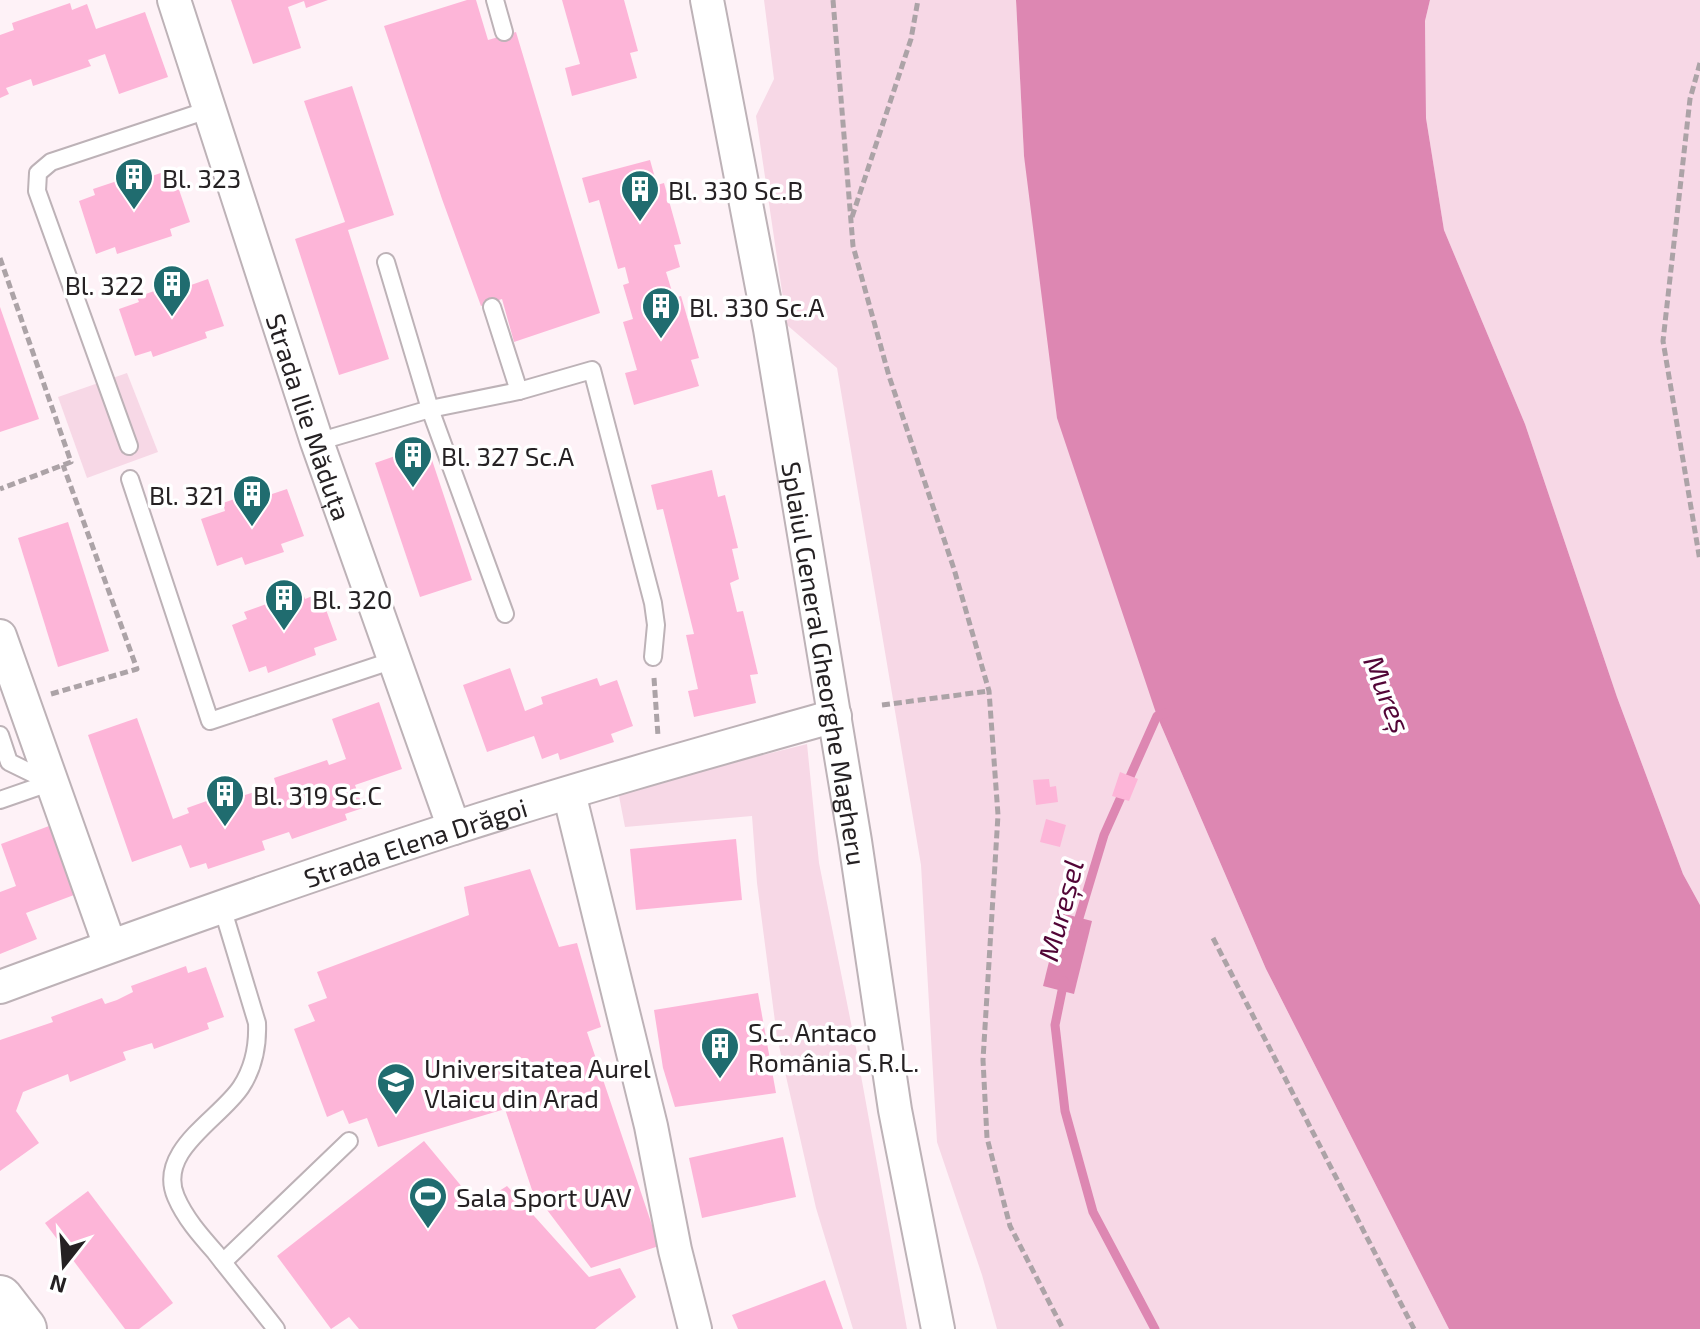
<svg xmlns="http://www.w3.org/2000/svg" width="1700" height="1329" viewBox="0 0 1700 1329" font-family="'Exo 2',sans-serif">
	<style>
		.green { fill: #f7d8e6 }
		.water { fill: #dd87b2 }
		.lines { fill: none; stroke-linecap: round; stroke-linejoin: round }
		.stream { stroke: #dd87b2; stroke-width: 9 }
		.building { fill: #fdb5d8 }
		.service-casing { stroke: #bdb2b7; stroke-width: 20 }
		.minor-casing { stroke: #bdb2b7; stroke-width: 36 }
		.secondary-casing { stroke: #bdb2b7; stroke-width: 48 }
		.path { stroke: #aca3a7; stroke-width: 5; stroke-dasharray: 8 4; stroke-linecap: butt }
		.service { stroke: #fff; stroke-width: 16 }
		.minor { stroke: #fff; stroke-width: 32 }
		.secondary { stroke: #fff; stroke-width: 44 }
		.labels { text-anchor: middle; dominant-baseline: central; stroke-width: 7; stroke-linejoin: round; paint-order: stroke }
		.poi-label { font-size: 26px; fill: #252123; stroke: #fff; text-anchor: start }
		.street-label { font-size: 26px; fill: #252123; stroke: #fff }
		.water-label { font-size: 28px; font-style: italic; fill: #520536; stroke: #fff }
	</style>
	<rect width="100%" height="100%" fill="#fef2f7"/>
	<g class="green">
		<polygon points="764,0 1016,0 1024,156 1157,716 1266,969 1449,1329 997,1329 982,1275 937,1142 921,865 837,368 787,325 756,116 774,79"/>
		<polygon points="1430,0 1700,0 1700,905 1683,874 1617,697 1525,424 1444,230 1426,118 1425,21"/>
		<polygon points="127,373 158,452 87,478 58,397"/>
		<polygon points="807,744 819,863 856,1048 907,1329 853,1329 816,1208 777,1037 757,883 752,816 625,827 618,791"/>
	</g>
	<g class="water">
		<polygon points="1016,0 1430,0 1425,21 1426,118 1444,230 1525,424 1617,697 1683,874 1700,905 1700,1329 1449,1329 1266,969 1157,716 1057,418 1024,156"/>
		<polygon points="1061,913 1092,921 1074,994 1043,986"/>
	</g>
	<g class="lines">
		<g class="stream">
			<polyline points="1076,928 1104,835 1157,716 1166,713"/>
			<polyline points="1064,981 1055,1025 1065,1111 1093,1212 1155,1329"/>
		</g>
	</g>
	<g class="building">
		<polygon points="231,0 328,0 306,8 304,1 288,7 301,48 253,64"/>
		<polygon points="467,0 476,0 488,40 516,32 600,313 514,342 502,299 481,306 442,199 384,26"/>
		<polygon points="562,0 624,0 638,51 630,53 637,78 572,96 565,68 580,64"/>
		<polygon points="70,3 72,10 87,4 96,29 145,12 168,77 119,94 105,54 88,60 91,66 33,86 31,79 6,88 9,94 0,98 0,35 14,30 12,23"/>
		<polygon points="352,86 394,215 348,230 389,359 339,375 295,239 345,222 304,101"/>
		<polygon points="650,160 657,185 664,183 681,244 674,245 680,267 666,272 674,298 681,296 699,358 691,360 699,386 634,405 625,373 637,370 623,322 633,319 623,285 629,283 625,267 618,269 599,200 589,203 582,178"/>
		<polygon points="172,169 190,222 170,229 172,236 117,254 115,247 96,254 79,201 95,195 93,189 150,170 152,176"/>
		<polygon points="189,279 191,285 208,279 224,326 205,332 207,338 153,357 151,351 135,356 119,309 139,302 137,297"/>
		<polygon points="0,307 39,419 0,432"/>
		<polygon points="427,445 472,580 420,597 375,463"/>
		<polygon points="712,470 718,497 725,495 738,548 732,549 739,579 730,583 737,612 743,611 758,674 750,675 756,703 694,717 688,691 698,689 686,635 694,634 663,509 657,510 651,485"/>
		<polygon points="266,488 269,495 287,489 304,536 281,544 284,552 245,565 242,557 217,566 201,519 225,511 223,503"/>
		<polygon points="68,522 109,651 58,667 18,538"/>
		<polygon points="302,591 305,599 320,593 337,640 314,648 316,655 268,673 266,666 249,672 232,625 247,619 244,612"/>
		<polygon points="510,668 525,711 543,704 541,697 597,678 600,686 617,680 633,726 611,734 614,742 560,760 558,753 542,759 534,736 487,752 463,685"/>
		<polygon points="379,702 402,769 355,785 363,808 345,814 347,820 292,839 289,832 262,841 265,850 208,869 206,863 190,868 181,845 132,862 88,735 137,718 173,819 189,813 187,808 243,788 245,795 276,785 274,778 327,760 329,765 346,759 332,719"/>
		<polygon points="1120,772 1138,779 1129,801 1112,796"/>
		<polygon points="1049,779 1050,787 1056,786 1058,802 1036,805 1033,780"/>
		<polygon points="1046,819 1066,825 1060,847 1040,842"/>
		<polygon points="49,826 74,895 26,913 37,939 0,954 0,892 16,886 1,844"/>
		<polygon points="736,839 742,900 636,910 630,849"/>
		<polygon points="530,869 559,947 577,943 601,1027 587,1032 659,1246 591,1268 532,1190 505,1109 378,1147 367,1118 349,1124 343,1110 327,1117 294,1029 315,1021 308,1005 327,998 317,972 469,915 464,887"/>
		<polygon points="186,966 188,973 206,967 224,1017 207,1023 209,1029 154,1049 152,1043 123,1052 126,1060 70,1082 68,1074 23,1092 16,1111 39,1143 0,1171 0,1040 53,1022 51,1017 102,998 105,1004 117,1000 133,992 131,986"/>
		<polygon points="758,993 776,1093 675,1107 663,1068 654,1010"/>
		<polygon points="783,1137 796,1197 702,1218 689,1158"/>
		<polygon points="424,1141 477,1205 507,1186 589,1277 620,1268 636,1297 595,1329 359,1329 349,1317 331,1329 277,1256"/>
		<polygon points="88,1191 173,1303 139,1329 125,1329 45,1223"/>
		<polygon points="825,1280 843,1329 738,1329 732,1315"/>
	</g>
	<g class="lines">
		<g class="service-casing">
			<g id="service">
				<polyline points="495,0 504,32"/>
				<polyline points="386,262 430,409 505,614"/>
				<polyline points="492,307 519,391"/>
				<polyline points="317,442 430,409 519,391 592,370 653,603 656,625 653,657"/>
				<polyline points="129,446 37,191 38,173 51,162 208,110"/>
				<polyline points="130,479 210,721 394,660"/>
				<polyline points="0,735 9,762 50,782"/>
				<polyline points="0,800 52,782"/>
				<path d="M222,907L257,1023C258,1047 254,1067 241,1087C220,1119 156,1151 176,1197C185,1218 200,1235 215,1252C235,1278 256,1303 276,1329"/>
				<polyline points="223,1262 349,1141"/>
			</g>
		</g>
		<g class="minor-casing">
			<g id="minor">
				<path id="s1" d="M174,0L317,442L454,828"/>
				<path id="s2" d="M707,0L770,329L855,841L895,1110L938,1329"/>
				<polyline points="0,636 110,946"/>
				<polyline points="569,793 651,1126 675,1250 695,1329"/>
				<path id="s3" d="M0,987C149,932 300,878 451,829C578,788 707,752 835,716"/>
			</g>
		</g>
		<g class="secondary-casing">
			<polyline id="secondary" points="0,1298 24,1329"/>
		</g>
		<g class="path">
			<polyline points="833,0 853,246 889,376 954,569 989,691 998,815 983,1060 987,1138 1010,1226 1063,1329"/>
			<polyline points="1700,63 1690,99 1663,341 1700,561"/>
			<polyline points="852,217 911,39 918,0"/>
			<polyline points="0,258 71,462 0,489"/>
			<polyline points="654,678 658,736"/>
			<polyline points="51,694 137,669 63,465"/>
			<polyline points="882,705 989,691"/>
			<polyline points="1213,938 1414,1329"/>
		</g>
		<use href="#service" class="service"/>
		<use href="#minor" class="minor"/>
		<use href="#secondary" class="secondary"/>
	</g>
	<defs>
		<g id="building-pin" transform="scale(2)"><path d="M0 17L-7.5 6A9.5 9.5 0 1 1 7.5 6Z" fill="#206c6f" stroke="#fff"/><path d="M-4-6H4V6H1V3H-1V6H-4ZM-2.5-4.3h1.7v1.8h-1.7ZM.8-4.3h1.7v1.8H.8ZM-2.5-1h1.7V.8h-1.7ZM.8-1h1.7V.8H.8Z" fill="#fff"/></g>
		<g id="university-pin" transform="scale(2)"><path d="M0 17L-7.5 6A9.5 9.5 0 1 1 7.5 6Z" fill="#206c6f" stroke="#fff"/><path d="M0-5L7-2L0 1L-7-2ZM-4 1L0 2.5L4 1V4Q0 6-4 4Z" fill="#fff"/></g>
		<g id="stadium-pin" transform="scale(2)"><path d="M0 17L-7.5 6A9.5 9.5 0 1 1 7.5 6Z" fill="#206c6f" stroke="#fff"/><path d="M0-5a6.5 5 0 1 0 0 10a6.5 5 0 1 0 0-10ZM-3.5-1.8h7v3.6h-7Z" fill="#fff"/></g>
	</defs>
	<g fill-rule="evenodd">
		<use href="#building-pin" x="134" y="177"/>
		<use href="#building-pin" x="640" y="189"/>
		<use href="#building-pin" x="172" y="284"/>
		<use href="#building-pin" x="661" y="306"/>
		<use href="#building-pin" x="413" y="455"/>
		<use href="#building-pin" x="252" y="494"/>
		<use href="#building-pin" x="284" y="598"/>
		<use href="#building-pin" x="225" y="794"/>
		<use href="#building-pin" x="720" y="1046"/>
		<use href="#university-pin" x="396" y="1082"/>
		<use href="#stadium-pin" x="428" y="1196"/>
	</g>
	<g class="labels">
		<g class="poi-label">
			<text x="162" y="177">Bl. 323</text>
			<text x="668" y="189">Bl. 330 Sc.B</text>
			<text x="144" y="284" text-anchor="end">Bl. 322</text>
			<text x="689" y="306">Bl. 330 Sc.A</text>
			<text x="441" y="455">Bl. 327 Sc.A</text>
			<text x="224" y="494" text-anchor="end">Bl. 321</text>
			<text x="312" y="598">Bl. 320</text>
			<text x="253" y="794">Bl. 319 Sc.C</text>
			<text x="748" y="1031">S.C. Antaco<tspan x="748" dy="30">România S.R.L.</tspan></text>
			<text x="424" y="1067">Universitatea Aurel<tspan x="424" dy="30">Vlaicu din Arad</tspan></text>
			<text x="456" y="1196">Sala Sport UAV</text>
		</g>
		<g class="street-label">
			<text stroke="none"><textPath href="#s1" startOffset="438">Strada Ilie Măduța</textPath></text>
			<text stroke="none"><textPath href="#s2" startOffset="674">Splaiul General Gheorghe Magheru</textPath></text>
			<text stroke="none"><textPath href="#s3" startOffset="440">Strada Elena Drăgoi</textPath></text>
		</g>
		<g class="water-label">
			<text transform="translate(1388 694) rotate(68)">Mureș</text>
			<text transform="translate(1060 910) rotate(-75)">Mureșel</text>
		</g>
	</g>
	<g transform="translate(64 1265) rotate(197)" stroke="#ffffff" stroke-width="6" paint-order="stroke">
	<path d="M0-6L14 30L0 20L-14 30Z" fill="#252123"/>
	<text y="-12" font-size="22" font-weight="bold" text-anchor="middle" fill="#252123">N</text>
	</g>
</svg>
